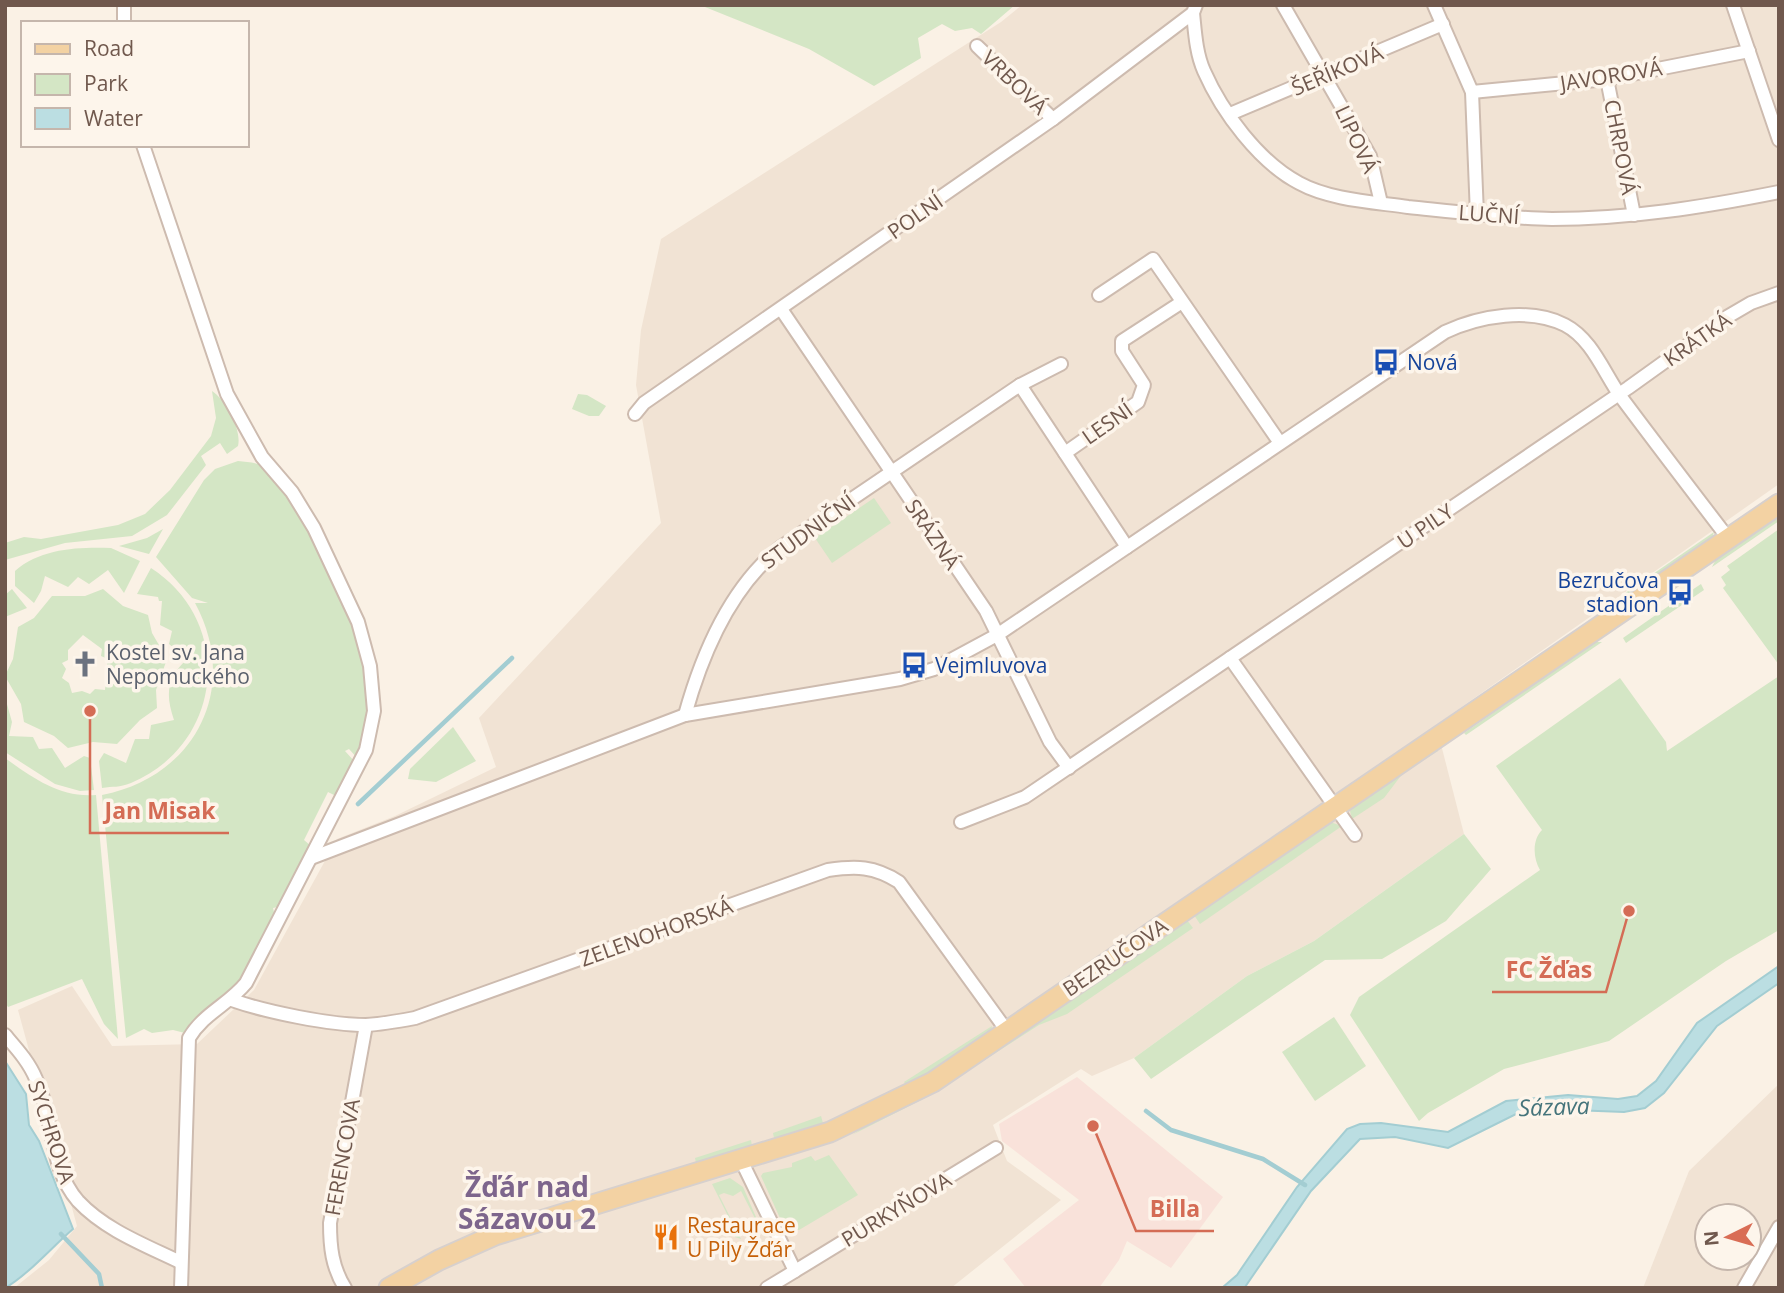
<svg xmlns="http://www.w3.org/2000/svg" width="1784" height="1293" viewBox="0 0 1784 1293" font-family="'Open Sans',sans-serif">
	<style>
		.residential { fill: #f1e3d4; fill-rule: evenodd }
		.commercial { fill: #f9e2da }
		.green { fill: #d4e6c5; fill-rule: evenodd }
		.water { fill: #bbdee2; stroke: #a3cdd2; stroke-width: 2 }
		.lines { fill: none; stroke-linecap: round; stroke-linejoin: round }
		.stream { stroke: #a3cdd2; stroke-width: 4.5 }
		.street-casing { stroke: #cdbbaf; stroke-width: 16 }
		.primary-casing { stroke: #d7d0cd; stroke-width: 23 }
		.street { stroke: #fff; stroke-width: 12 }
		.primary { stroke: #f3d2a3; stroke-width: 19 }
		.labels { text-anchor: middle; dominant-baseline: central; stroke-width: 7; stroke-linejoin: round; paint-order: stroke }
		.street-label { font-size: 21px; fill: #70584d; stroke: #fdf5eb }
		.transit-label { font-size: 21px; fill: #164399; stroke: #fdf5eb; text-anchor: start }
		.worship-label { font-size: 21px; fill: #5b616d; stroke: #fdf5eb; text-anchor: start }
		.food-label { font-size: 21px; fill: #c56008; stroke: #fdf5eb; text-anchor: start }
		.water-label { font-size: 23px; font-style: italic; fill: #45747b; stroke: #fdf5eb }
		.district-label { font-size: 28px; font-weight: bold; fill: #7d658c; stroke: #fdf5eb }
		.leader { fill: none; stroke: #d46c55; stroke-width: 2.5 }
		.callout-dot { fill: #d46c55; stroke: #fdf5eb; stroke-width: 2.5 }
		.callout-label { font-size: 23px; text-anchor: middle; font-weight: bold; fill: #d46c55; stroke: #fdf5eb; stroke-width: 7; stroke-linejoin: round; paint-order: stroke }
	</style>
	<rect width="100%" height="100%" fill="#faf1e5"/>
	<g class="residential">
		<polygon points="1022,5 1779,5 1779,484 1436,725 1464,834 1314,941 1247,976 1134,1058 1092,1076 1081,1069 993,1125 1007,1161 1061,1200 951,1288 14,1288 49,1260 77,1226 18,1010 72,986 112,1046 197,1044 254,990 337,839 395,816 496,767 479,718 661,523 636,385 641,330 661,239 1001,22"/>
		<path d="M1779,1084V1288H1643L1689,1171ZM1707,1216H1749V1258H1707Z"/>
	</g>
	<polygon class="commercial" points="1077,1077 1223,1197 1171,1268 1127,1241 1119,1260 1099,1288 1026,1288 1003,1259 1079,1200 1002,1141 999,1124"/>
	<g class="green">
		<polygon points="700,5 1015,5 981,34 972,28 955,31 942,24 918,38 921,58 874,86 809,49"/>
		<path d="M212,391C226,400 242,430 238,446L227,454L220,443L201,456L206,465L167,515L132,536L65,543L5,560V543L24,537L41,539L118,525L145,514L170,490L211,436L216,418Z"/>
		<polygon points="578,394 587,395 606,406 599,416 589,416 572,409"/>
		<path d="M238,461C247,462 257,462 264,467C306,496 357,626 365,676C370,705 366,732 359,760L349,749L345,751L355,762L338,797L328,792L304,840L311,846L282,906L273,908L274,912L279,910C268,932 258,958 243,977C225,999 200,1010 185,1033L173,1030L152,1033L144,1029L126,1038L102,795C195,777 241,688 195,603H208L192,598L156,557L204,480L215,469Z"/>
		<polygon points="874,498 891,523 832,563 815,538"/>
		<polygon points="1779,514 1779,521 1712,567 1717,557"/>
		<polygon points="163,529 149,554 119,546 147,538"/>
		<polygon points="1779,529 1779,665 1723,588 1726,585 1721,577 1730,570 1727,566"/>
		<polygon points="1714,532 1712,539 1628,596 1621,596"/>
		<path d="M111,548L140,561L124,593L108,570L89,584L78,577L68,587L45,576L41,591L34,603L15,586V571C41,548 79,547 111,548Z"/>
		<path d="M151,568C235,622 224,744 131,783C119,788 113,786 102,788L99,761L104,753L126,763L135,739H149L151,725L174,720C165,694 167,678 187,659L169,644L172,631L160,625L162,601H159L158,597L137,594Z"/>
		<polygon points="1701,584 1704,590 1626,643 1623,638 1670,605 1673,608 1679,604 1677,600"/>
		<polygon points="12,589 27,608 5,617 5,595"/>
		<path d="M103,589L123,606L148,615L152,633L167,659L156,690L157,708L140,720L117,744L93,742L68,748L54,736L24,722L21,704L5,676L13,659L18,627L34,618L52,596H85ZM83,635L102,649L101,656L108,659L107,665L112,673L106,680L105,690L95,689L90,694L82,691L72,693L69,683L62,678L66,669L62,663L68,660V650Z"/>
		<polygon points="1595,642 1602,642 1466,735 1464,733"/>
		<path d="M1779,676V930L1726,961L1609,1041L1504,1069L1428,1113L1419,1121L1350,1015L1359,997L1540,870C1533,858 1532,840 1542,830L1496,766L1620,678L1666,742L1667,751Z"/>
		<polygon points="5,697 12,722 9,736 33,737 39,749 52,748 65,768 84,756 90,758 94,790 80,791 55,784 5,752"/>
		<polygon points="453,727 476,761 436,782 408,779 410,769"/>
		<polygon points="1436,749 1438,751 1403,773 1384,798 1352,819 1350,811 1354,806"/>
		<path d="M5,758C33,778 60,798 96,795L118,1039L104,1024L82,979L8,1007L5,1002Z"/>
		<polygon points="1330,822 1342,826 1200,924 1194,915"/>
		<polygon points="1464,834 1491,869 1446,921 1382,959 1325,960 1151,1079 1134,1058 1247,976 1314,941"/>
		<polygon points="1187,920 1193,928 1067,1014 1039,1025 927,1097 852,1135"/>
		<polygon points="1334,1017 1366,1066 1315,1101 1282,1052"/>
		<polygon points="992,1026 991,1032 907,1087 904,1082"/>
		<polygon points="821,1116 823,1123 774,1138 773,1133"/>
		<polygon points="751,1140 752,1146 696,1163 695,1158"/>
		<polygon points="829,1155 858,1195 799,1230 784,1227 761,1176 763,1173 792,1167 792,1163 811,1156 815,1161"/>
		<polygon points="730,1178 743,1187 765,1238 741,1191 733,1196 724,1193 719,1195 741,1239 735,1237 734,1228 712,1184"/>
	</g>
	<g class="water">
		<polygon points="1779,966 1779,983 1717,1026 1664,1093 1645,1108 1624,1112 1572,1110 1516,1114 1448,1148 1395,1137 1360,1139 1311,1191 1245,1287 1222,1288 1237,1275 1297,1187 1347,1129 1360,1124 1381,1123 1448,1132 1506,1101 1568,1095 1618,1099 1637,1096 1656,1081 1697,1023"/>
		<path d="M5,1061L26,1094L29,1125L39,1141L73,1229C53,1246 28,1275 5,1288Z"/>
	</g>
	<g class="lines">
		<g class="stream">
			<polyline points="358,804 512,658"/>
			<polyline points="1146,1111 1171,1130 1263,1159 1305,1185"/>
			<polyline points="61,1234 99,1274 102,1288"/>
		</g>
		<g class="street-casing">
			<g id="street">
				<path d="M1196,5L1193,13C1195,32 1196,53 1204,71C1222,112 1259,162 1299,183C1330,200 1374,202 1408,207C1456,212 1504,218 1552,219C1628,219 1704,207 1779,192"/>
				<polyline points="1283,5 1370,156 1381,203"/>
				<polyline points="1434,5 1472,92 1477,215"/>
				<polyline points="1733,5 1779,140"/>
				<polyline points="124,23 124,5"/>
				<polyline points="977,46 1053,119"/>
				<polyline points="1607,79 1634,215"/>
				<polyline points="1472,92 1607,79 1749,51"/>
				<polyline points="1230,114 1443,24"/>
				<path d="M143,145L227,394L262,457L292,492L314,528L358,622L370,666L374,711L366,750L246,983C228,1005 204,1013 189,1038L181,1288"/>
				<polyline points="1099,295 1153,259 1280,443"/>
				<polyline points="781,309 986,611 1050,742 1069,768"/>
				<polyline points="1020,385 1127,547"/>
				<polyline points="635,414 644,403 1053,119 1193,13"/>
				<polyline points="1065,453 1138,402 1144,385 1122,351 1122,341 1182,302"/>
				<polyline points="1230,658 1355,835"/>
				<path d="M685,715C702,654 730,587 781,547L1020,385L1061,364"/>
				<polyline points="961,822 1025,797 1628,388 1727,317 1751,303 1779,293"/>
				<path d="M311,858L685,715L900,679L934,669L997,635L1445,332C1479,316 1530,307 1565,325C1592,339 1604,373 1621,397C1656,444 1692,491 1728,538"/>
				<path d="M232,1000C266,1012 330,1025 366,1025C383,1024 399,1021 415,1018L828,870C856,866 874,866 899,882L1007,1031"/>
				<path d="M5,1035C17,1049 29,1062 36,1079C54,1118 49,1168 78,1201C105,1230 145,1245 180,1262"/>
				<polyline points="741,1160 795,1271 767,1288"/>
				<polyline points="795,1271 996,1148"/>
				<path d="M345,1288C332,1267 330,1247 330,1223L366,1025"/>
				<polyline points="1744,1288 1779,1227"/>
			</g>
		</g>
		<g class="primary-casing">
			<polyline id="primary" points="389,1288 439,1260 495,1235 830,1132 933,1082 1779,504"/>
		</g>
		<use href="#street" class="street"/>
		<use href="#primary" class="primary"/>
	</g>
	<defs>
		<g id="bus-bare" transform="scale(2.1)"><path d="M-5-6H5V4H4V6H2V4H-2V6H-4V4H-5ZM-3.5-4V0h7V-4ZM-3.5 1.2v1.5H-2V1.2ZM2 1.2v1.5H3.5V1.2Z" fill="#1a4fb4" stroke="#fdf5eb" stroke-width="2.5" paint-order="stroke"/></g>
		<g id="church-bare" transform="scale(2.1)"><path d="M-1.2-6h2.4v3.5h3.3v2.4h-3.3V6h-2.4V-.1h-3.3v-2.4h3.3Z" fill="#6b7280" stroke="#fdf5eb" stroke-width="2.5" paint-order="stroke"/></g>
		<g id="restaurant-bare" transform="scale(2.1)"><path d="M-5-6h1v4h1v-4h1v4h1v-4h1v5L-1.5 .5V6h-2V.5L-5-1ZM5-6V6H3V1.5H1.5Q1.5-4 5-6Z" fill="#e8710a" stroke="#fdf5eb" stroke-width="2.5" paint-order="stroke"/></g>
	</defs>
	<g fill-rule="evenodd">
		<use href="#bus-bare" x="1386" y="362"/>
		<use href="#bus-bare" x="1680" y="592"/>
		<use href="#church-bare" x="85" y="664"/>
		<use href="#bus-bare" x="914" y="665"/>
		<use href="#restaurant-bare" x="666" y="1237"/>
	</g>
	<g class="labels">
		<g class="street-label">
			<text transform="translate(1337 70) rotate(-23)">ŠEŘÍKOVÁ</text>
			<text transform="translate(1611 75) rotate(-9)">JAVOROVÁ</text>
			<text transform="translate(1015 82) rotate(44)">VRBOVÁ</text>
			<text transform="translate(1357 139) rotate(65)">LIPOVÁ</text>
			<text transform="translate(1621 147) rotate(79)">CHRPOVÁ</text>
			<text transform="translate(1489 214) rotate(4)">LUČNÍ</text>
			<text transform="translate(915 216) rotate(-35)">POLNÍ</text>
			<text transform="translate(1697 339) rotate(-35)">KRÁTKÁ</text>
			<text transform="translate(1107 423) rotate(-35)">LESNÍ</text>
			<text transform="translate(1425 526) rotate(-34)">U PILY</text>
			<text transform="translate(808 531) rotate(-36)">STUDNIČNÍ</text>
			<text transform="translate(933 534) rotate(56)">SRÁZNÁ</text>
			<text transform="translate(656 932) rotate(-20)">ZELENOHORSKÁ</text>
			<text transform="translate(1115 957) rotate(-34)">BEZRUČOVA</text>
			<text transform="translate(52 1132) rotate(72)">SYCHROVA</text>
			<text transform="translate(342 1157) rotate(-80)">FERENCOVA</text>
			<text transform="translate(896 1209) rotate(-31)">PURKYŇOVA</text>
		</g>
		<g class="transit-label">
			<text x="1407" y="362">Nová</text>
			<text x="1659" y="580" text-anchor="end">Bezručova<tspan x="1659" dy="24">stadion</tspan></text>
			<text x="935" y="665">Vejmluvova</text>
		</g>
		<g class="worship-label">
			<text x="106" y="652">Kostel sv. Jana<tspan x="106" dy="24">Nepomuckého</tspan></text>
		</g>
		<g class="food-label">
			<text x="687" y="1225">Restaurace<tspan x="687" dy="24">U Pily Žďár</tspan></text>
		</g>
		<g class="water-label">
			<text transform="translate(1554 1106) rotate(-2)">Sázava</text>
		</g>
		<g class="district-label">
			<text x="527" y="1186">Žďár nad<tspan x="527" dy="32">Sázavou 2</tspan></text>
		</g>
	</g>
	<path class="leader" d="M90 711L90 833H229M1629 911L1606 992H1492M1093 1126L1136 1231H1214"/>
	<g class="callout-dot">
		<circle cx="90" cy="711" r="7"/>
		<circle cx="1629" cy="911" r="7"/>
		<circle cx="1093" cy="1126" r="7"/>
	</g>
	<g class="callout-label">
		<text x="160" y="819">Jan Misak</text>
		<text x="1549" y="978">FC Žďas</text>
		<text x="1175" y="1217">Billa</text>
	</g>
	<rect width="1784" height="1293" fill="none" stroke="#70584d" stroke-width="14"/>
	<rect x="21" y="21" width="228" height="126" fill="#fdf5eb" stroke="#c5b6ac" stroke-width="2"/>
	<rect x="35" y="44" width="35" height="10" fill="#f3d2a3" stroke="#c5b6ac" stroke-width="2"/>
	<text x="84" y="56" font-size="21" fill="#70584d">Road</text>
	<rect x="35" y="74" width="35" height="21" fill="#d4e6c5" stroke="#c5b6ac" stroke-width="2"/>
	<text x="84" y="91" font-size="21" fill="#70584d">Park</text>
	<rect x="35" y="108" width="35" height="21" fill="#bbdee2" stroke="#c5b6ac" stroke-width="2"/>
	<text x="84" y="126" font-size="21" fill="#70584d">Water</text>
	<g transform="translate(1728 1237) rotate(265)"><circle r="33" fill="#fdf5eb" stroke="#c5b6ac" stroke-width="2"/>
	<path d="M0-5L12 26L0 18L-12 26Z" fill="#d96d55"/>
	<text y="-10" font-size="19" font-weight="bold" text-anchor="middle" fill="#70584d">N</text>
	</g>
</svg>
